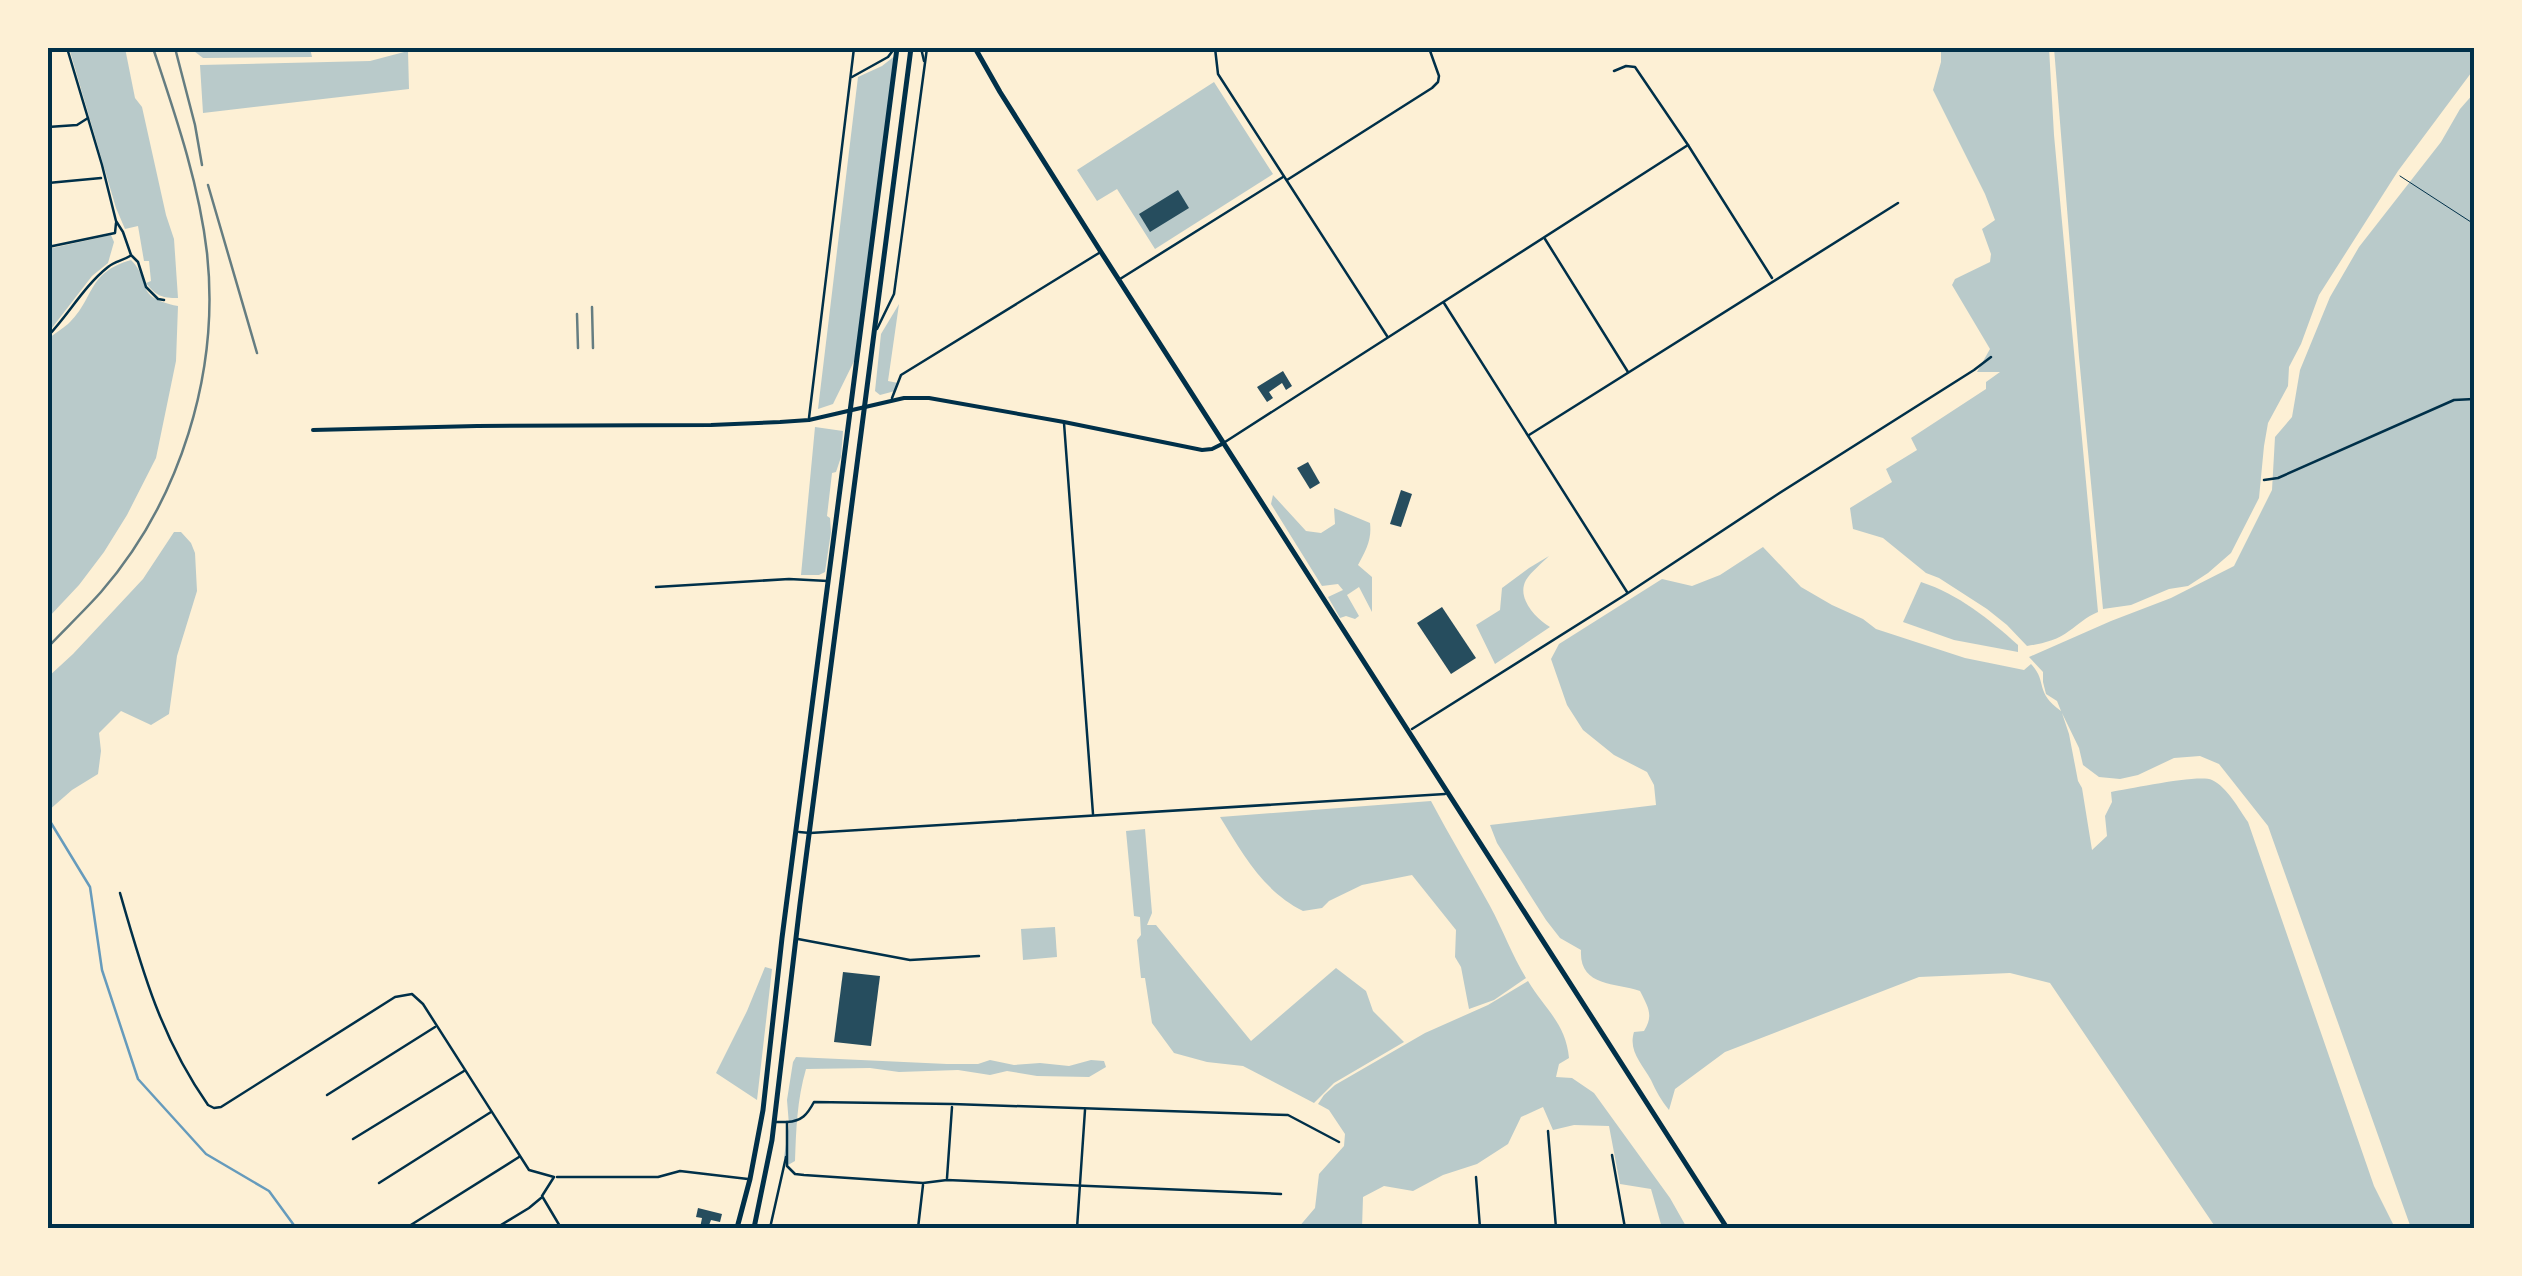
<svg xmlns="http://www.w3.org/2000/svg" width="2522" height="1276" viewBox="0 0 2522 1276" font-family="'IBM Plex Sans',sans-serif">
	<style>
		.green { fill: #b9caca }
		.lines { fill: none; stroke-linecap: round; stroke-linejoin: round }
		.stream { stroke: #669bbc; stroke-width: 2.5 }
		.building { fill: #264d5e }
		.service { stroke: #003049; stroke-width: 1 }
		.minor { stroke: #003049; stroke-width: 2.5 }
		.tertiary { stroke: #003049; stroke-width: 4 }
		.primary { stroke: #003049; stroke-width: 5 }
		.rail { stroke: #657d81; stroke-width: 2.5 }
		.neatline { fill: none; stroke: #003049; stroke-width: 4 }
	</style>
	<rect width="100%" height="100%" fill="#fdf0d5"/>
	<g class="green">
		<path d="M69,48H125L135,98L142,107L166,215L174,239L178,298C162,298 156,296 146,283L151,281L149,261H144L138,226L125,229L116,208Z"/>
		<polygon points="190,48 310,48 312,57 203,58"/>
		<path d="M1941,48H2049L2054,135L2098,612C2086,617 2079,624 2069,631C2058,640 2041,644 2027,646L2007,625L1987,609L1939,578L1926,573L1883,538L1853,529L1850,508L1892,482L1886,469L1917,450L1911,438L1986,389V382L2000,372H1977L1990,349L1952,285L1955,279L1990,262L1991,254L1982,229L1995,220L1985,194L1933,90L1941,62Z"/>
		<polygon points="2054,48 2474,48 2474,69 2398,171 2319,295 2301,344 2289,367 2288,386 2268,423 2264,446 2259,498 2231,553 2208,573 2188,586 2169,589 2131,605 2103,609 2079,357"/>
		<polygon points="408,51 409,89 203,113 200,65 370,61"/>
		<polygon points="896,55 859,351 833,404 818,409 858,77 882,66"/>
		<polygon points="1214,82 1273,174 1155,249 1117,189 1097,201 1077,170"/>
		<path d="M2474,93V1228H2411L2268,826L2219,764L2200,756L2174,758L2138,775L2120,779L2099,777L2083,765L2079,748L2062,713L2069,734L2078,781L2082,788L2092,850L2107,836L2105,816L2112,802L2111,792C2130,789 2199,774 2212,780C2227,787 2239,809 2248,822L2374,1186L2395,1228H2216L2050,983L2010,973L1919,977L1725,1052L1675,1089L1669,1110C1661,1100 1656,1091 1651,1080C1642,1064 1628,1051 1634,1032L1644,1031C1654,1015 1648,1007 1640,991C1615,982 1579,987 1581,950L1560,938L1546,920L1497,843L1490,825L1656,805L1654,785L1647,772L1614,755L1583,730L1567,705L1551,659L1559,644L1662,579L1692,586L1720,575L1763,547L1801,587L1832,605L1863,619L1876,629L1965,658L2024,670L2031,664C2048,682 2034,692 2061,711L2057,701L2046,694L2043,682V672L2029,657L2111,621L2171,598L2234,566L2272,490L2275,437L2292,417L2300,370L2330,297L2359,247L2409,183L2441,142L2460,109Z"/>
		<polygon points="111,235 114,242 108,263 92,276 48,333 48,249"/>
		<path d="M131,260C153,282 132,297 178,306L176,361L156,458L127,515L104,552L79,585L48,618V339C54,334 62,329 68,324C95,299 86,273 131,260Z"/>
		<polygon points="899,304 888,381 898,383 895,391 880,395 875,391 881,334"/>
		<polygon points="815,427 843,431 841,457 836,472 832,473 827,516 830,518 831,532 825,572 819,575 801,575"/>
		<path d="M1273,495L1306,531L1321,533L1335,524L1334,508L1370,523C1372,540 1366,550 1358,565L1372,577V612L1359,587L1347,595L1359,616L1355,619L1346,616L1340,618L1328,597L1343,590L1338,584L1322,586L1271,504Z"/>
		<polygon points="174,532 181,532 191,543 195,553 197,591 177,656 169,714 151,725 121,711 99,733 101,751 98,774 72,790 48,811 48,677 73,654 143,579"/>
		<path d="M1549,556C1542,563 1531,572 1526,580C1516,598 1536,619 1550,627L1495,664L1476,625L1500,610L1502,588L1529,568Z"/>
		<path d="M1921,582C1958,594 1989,619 2018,645V652L1954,640L1903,622Z"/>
		<path d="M1431,801C1450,837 1471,871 1490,906C1503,930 1512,955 1526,978L1494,1000L1469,1009L1461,967L1455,957L1456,930L1412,875L1362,885L1329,901L1322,908L1303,911C1262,890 1243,854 1220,817Z"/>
		<polygon points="1145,829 1152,913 1147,925 1156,925 1251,1041 1336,968 1366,991 1373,1011 1404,1042 1334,1083 1314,1103 1243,1066 1207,1062 1174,1053 1152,1023 1145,978 1141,978 1137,940 1141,935 1140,917 1134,916 1126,831"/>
		<polygon points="1055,927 1057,957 1023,960 1021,929"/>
		<polygon points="765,967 772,969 757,1100 716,1073 747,1011"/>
		<path d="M1528,981C1545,1009 1566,1024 1569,1058L1559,1064L1556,1077L1572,1078L1594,1093L1670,1198L1687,1228H1662L1651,1189L1620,1184L1609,1126L1574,1125L1553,1130L1543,1107L1521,1117L1508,1144L1477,1164L1443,1175L1413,1191L1384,1186L1363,1197L1362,1228H1298L1315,1208L1319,1174L1344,1146L1345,1134L1329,1110L1318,1104L1324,1095L1335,1085L1425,1033L1488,1005Z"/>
		<path d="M796,1057L947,1064H978L990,1060L1014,1065L1040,1063L1069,1066L1091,1060L1104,1061L1106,1067L1089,1077L1037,1076L1007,1071L990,1075L958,1070L899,1072L870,1068L806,1069C797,1100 796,1130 795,1161L788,1165L784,1157L789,1125L787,1100L793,1062Z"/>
	</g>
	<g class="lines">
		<polyline class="stream" points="48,818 90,887 102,970 138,1079 206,1154 269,1191 296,1228"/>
	</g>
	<g class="building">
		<polygon points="1178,190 1189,208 1150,232 1139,214"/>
		<polygon points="1283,371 1292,386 1286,390 1282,383 1269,392 1273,398 1267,402 1257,387"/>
		<polygon points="1308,462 1320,483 1310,489 1297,468"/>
		<polygon points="1401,490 1412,494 1401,527 1390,524"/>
		<polygon points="1442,607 1476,658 1451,674 1417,623"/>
		<polygon points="843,972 880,976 871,1046 834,1042"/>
		<polygon points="698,1208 722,1214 720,1222 711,1220 708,1228 700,1228 702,1218 696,1217"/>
	</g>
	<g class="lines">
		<polyline class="service" points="2400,176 2474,224"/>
		<g class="minor">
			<polyline points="67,48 102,165 116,221 123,232 131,255 138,262 146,287 158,299 164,300"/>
			<polyline points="921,48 924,61"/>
			<polyline points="1215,48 1218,74 1387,336"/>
			<polyline points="1614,71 1626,66 1635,67 1688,145 1772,278"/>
			<polyline points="852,77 888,57 894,49"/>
			<polyline points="48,127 77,125 88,118"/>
			<polyline points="1287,180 1432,88 1438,82 1439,76 1429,48"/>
			<polyline points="48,183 101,178"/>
			<polyline points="1545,239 1628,372"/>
			<polyline points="48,247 115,233 116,223"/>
			<polyline points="1120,279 1283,177"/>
			<polyline points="1444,303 1627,592"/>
			<polyline points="877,329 894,294 927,48"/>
			<path d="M48,336C69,314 84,286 108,267C115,261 122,261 130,256"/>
			<polyline points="892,398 901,375 1099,253"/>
			<polyline points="809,418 854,48"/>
			<polyline points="1064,423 1093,814"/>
			<polyline points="1529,435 1898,203"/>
			<polyline points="1225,442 1688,145"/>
			<polyline points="2264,480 2278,478 2454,400 2474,399"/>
			<polyline points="656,587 789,579 828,581"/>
			<polyline points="1412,729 1628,593 1778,494 1974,370 1991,357"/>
			<polyline points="799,832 810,833 1445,794"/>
			<path d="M120,893C142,970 161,1038 208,1105L214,1108L221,1107L395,997L412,994L423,1004L529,1170L554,1177L542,1196L561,1228"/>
			<polyline points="798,939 910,960 979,956"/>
			<polyline points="327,1095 435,1027"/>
			<polyline points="776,1122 787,1122 787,1166 795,1174 804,1175 923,1183 947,1180 1281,1194"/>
			<path d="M787,1122C802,1121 807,1115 814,1102L952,1104L1288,1115L1339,1142"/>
			<polyline points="1548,1131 1556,1228"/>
			<polyline points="353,1139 464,1071"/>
			<polyline points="1612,1155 1625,1228"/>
			<polyline points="557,1177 658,1177 680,1171 748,1179"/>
			<polyline points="1476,1177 1480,1228"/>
			<polyline points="947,1178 952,1107"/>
			<polyline points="379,1183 491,1112"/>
			<polyline points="406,1228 519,1157"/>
			<polyline points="496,1228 529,1208 541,1198"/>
			<polyline points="770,1228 786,1157"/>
			<polyline points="918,1228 923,1185"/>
			<polyline points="1077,1228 1085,1110"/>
		</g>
		<polyline class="tertiary" points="313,430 477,426 711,425 780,422 809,420 904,398 929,398 1064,422 1202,450 1212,449 1224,443"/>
		<g class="primary">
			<polyline points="975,48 1000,92 1101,252 1727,1228"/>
			<polyline points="737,1228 750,1179 763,1110 782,938 897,48"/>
			<polyline points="754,1228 772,1140 800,904 911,48"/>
		</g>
		<g class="rail">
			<polyline points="175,48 195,125 202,165"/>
			<polyline points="208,185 257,353"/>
			<polyline points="592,307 593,348"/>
			<polyline points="577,314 578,348"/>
			<path d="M48,647C65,629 84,611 101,592C180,501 220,373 207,253C199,183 175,114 153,48"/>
		</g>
	</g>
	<rect width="2522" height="1276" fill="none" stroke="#fdf0d5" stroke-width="100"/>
	<rect x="50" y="50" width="2422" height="1176" class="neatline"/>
</svg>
